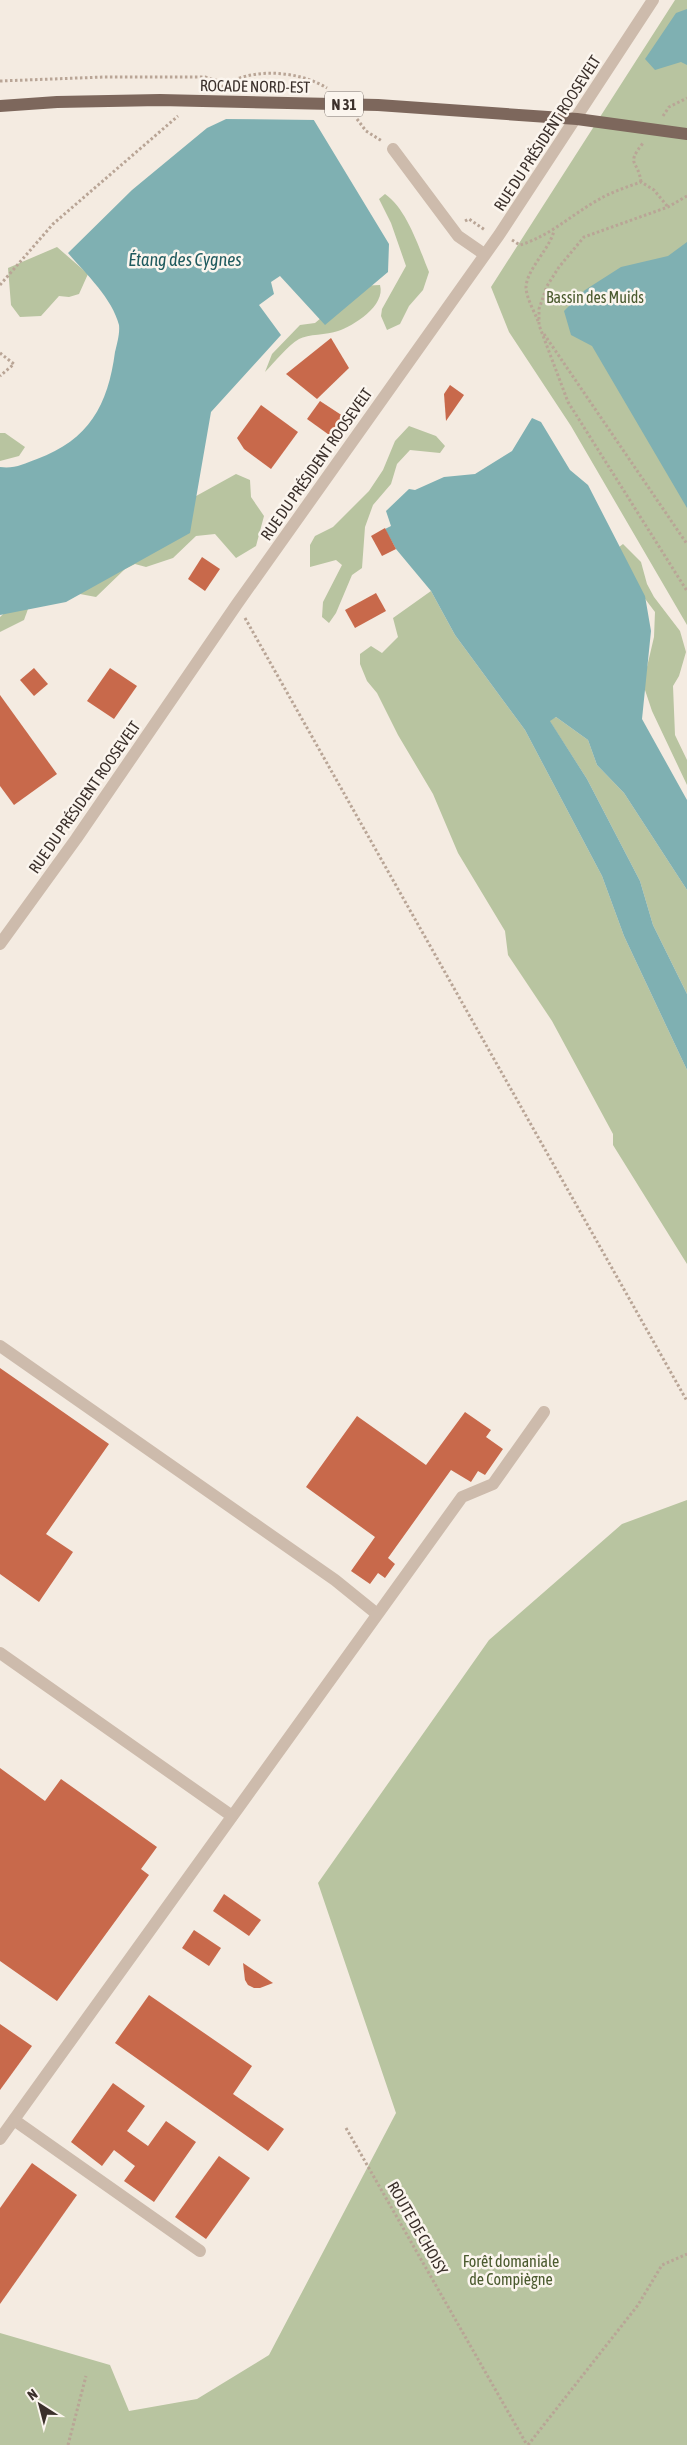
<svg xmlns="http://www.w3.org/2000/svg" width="687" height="2445" viewBox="0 0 687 2445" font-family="'Asap Condensed',sans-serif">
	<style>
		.green { fill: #b8c4a0 }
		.water { fill: #7fb0b2 }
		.pier { fill: #f4ebe1 }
		.building { fill: #c8694b }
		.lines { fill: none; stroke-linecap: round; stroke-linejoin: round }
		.path { stroke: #b9a596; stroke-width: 3; stroke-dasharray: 2.5 2.5; stroke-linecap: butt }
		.minor { stroke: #cdbbac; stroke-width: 12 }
		.major { stroke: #7d675c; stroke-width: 12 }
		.labels { text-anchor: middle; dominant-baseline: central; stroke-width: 5; stroke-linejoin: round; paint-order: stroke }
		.shield { fill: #fbf5ee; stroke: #756b66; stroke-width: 1 }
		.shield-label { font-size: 15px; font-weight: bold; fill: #3b302b }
		.street-label { font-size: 16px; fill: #3b302b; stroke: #fbf5ee }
		.park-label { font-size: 16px; fill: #4a5a2e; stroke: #fbf5ee }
		.water-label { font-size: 18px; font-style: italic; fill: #1f5a5e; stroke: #fbf5ee }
	</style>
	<rect width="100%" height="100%" fill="#f4ebe1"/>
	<g class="green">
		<polygon points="675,0 687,0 687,625 571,426 509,332 491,287"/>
		<path d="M385,194C407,209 419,248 429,272L423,290L409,306L400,324L387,330L381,316L382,309L406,266L391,223L379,199Z"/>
		<polygon points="57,247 88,274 79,294 69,297 59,296 41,316 20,317 11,305 8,268"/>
		<path d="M380,285C386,306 353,326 338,331C327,335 308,334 299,339C287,346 275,362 265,372L272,354L300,325L315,323L359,286Z"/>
		<polygon points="409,426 436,436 445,446 440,453 410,450 397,464 391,484 373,505 365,527 362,568 352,575 336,613 329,623 322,617 323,602 342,565 336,560 310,567 310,545 315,536 333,527 369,491 383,470 395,441"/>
		<polygon points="0,433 5,433 25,447 19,456 0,461"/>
		<polygon points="236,474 250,480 251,497 264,516 256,546 236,558 215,534 196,536 173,558 146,567 135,564 125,569 96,597 80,594 59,599 178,506"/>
		<polygon points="623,544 641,562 647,584 654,597 680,631 686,652 679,676 673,686 675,735 687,760 687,785 652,711 643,684 654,637 655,612 615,559 614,551"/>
		<polygon points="431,591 455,635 525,730 602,876 624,936 687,1070 687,1264 613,1145 613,1134 552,1021 508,955 505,931 458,853 433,794 398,735 377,693 367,681 360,664 360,654 371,646 382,653 398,637 393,618"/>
		<polygon points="15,603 28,609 24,620 0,632 0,617"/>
		<polygon points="556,717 588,740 597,765 624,793 687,890 687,994 653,925 640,881 587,779 549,720"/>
		<polygon points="687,1500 687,2445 0,2445 0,2333 110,2365 129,2411 197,2399 269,2355 396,2113 318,1883 489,1640 622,1524"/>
	</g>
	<g class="water">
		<polygon points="687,9 687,65 681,62 655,70 645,59 676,13"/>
		<path d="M241,112L312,117L389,244L388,272L325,325L280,276L271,282L274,294L259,305L281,335L211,412L190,533L66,602L0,615V467C14,469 24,464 37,459C89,440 108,405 115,352C117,344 120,333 119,325C112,298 86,274 68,253L132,190L207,128Z"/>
		<polygon points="687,242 687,508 592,346 571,335 564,311 585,290 621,267 668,256"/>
		<polygon points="532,418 541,422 570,470 588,485 645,596 651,631 642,719 687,800 687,890 624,793 597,765 588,740 556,717 550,721 587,779 640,881 653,925 687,994 687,1070 624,936 602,876 525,730 455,635 431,591 396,549 385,529 391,526 386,511 409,489 415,490 444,477 475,474 512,451"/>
	</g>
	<polygon class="pier" points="241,110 312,114 316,120 222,119"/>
	<g class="building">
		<polygon points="331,338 349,368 317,399 286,374"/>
		<polygon points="450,385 464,395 446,421 444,394"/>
		<polygon points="320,401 346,418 332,437 307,419"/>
		<polygon points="261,405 298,432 271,469 244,449 237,438"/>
		<polygon points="385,528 396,549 382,556 371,536"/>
		<polygon points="202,557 220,569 205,591 188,579"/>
		<polygon points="376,593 386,611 355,628 345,610"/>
		<polygon points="34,668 48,684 34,696 20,680"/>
		<polygon points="110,668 137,686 114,719 87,701"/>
		<polygon points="0,695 57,774 14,805 0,786"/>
		<polygon points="0,1368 109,1444 46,1534 73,1552 39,1602 0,1574"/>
		<polygon points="465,1412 491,1430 486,1437 503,1449 485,1475 478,1471 471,1482 451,1470 388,1558 395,1564 385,1578 378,1573 370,1584 351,1571 375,1537 306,1487 357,1416 426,1465"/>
		<polygon points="0,1768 45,1801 61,1779 157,1847 141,1869 149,1875 57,2001 0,1961"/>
		<polygon points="224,1894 261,1920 249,1936 213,1911"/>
		<polygon points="194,1930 221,1948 209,1966 182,1948"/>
		<polygon points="243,1963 273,1983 260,1988 254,1988 248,1985 245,1980"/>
		<polygon points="149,1995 252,2066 233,2094 284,2129 268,2151 115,2043"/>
		<polygon points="0,2024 32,2046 0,2090"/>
		<polygon points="113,2083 145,2106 127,2131 148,2146 166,2121 196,2142 154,2202 124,2181 135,2166 114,2150 102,2166 71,2142"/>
		<polygon points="219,2156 250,2178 206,2239 175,2217"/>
		<polygon points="32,2163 77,2195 0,2304 0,2208"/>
	</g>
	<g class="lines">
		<g class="path">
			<polyline points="0,81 104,77 205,77 226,83"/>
			<path d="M221,87C251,67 297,70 327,88"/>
			<polyline points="663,116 669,107 687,98"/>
			<polyline points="357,119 366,131 382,141"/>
			<path d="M641,182C638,159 625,166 643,143"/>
			<polyline points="687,196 668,207 584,237 559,267 547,286 539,309 539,325 568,402 687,591"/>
			<polyline points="465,221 469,219 485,230"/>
			<path d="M512,240L520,245C550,236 571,215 598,200C611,192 627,187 641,182L654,190L668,207"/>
			<polyline points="0,285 53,224 178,116"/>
			<path d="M538,321C534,311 527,299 526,288C526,270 549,250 554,231"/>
			<polyline points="544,334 687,544"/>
			<polyline points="0,353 14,364 0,376"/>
			<polyline points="245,618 687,1401"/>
			<polyline points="346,2128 527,2445"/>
			<polyline points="68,2445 86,2376"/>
			<polyline points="528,2445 638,2305 662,2265 687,2254"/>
		</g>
		<g class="minor">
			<polyline points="393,149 458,236 484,254"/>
			<polyline points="0,944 76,839 237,604 499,235 653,0"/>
			<polyline points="0,1346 335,1580 377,1614"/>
			<polyline points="0,1653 232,1816"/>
			<polyline points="14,2120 200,2251"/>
			<polyline points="0,2139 462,1497 493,1484 544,1412"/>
		</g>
		<polyline class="major" points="0,106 57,102 160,100 378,105 577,119 687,134"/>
	</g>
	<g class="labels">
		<rect class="shield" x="325" y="91.5" width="38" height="25" rx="4"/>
		<g class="shield-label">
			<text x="344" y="104">N 31</text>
		</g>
		<g class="street-label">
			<text transform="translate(255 86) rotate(1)">ROCADE NORD-EST</text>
			<text transform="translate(547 133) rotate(-57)">RUE DU PRÉSIDENT ROOSEVELT</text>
			<text transform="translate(316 464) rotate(-55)">RUE DU PRÉSIDENT ROOSEVELT</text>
			<text transform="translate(84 797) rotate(-55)">RUE DU PRÉSIDENT ROOSEVELT</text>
			<text transform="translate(418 2228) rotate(60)">ROUTE DE CHOISY</text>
		</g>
		<g class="park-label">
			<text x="595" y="297">Bassin des Muids</text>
			<text x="511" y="2261">Forêt domaniale<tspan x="511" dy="18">de Compiègne</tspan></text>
		</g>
		<g class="water-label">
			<text x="185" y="259">Étang des Cygnes</text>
		</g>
	</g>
	<g transform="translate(40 2405) rotate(324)" stroke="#fbf5ee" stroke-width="4" paint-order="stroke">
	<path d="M0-4L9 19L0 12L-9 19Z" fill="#3b302b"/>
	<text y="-8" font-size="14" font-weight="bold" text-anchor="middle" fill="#3b302b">N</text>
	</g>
</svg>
